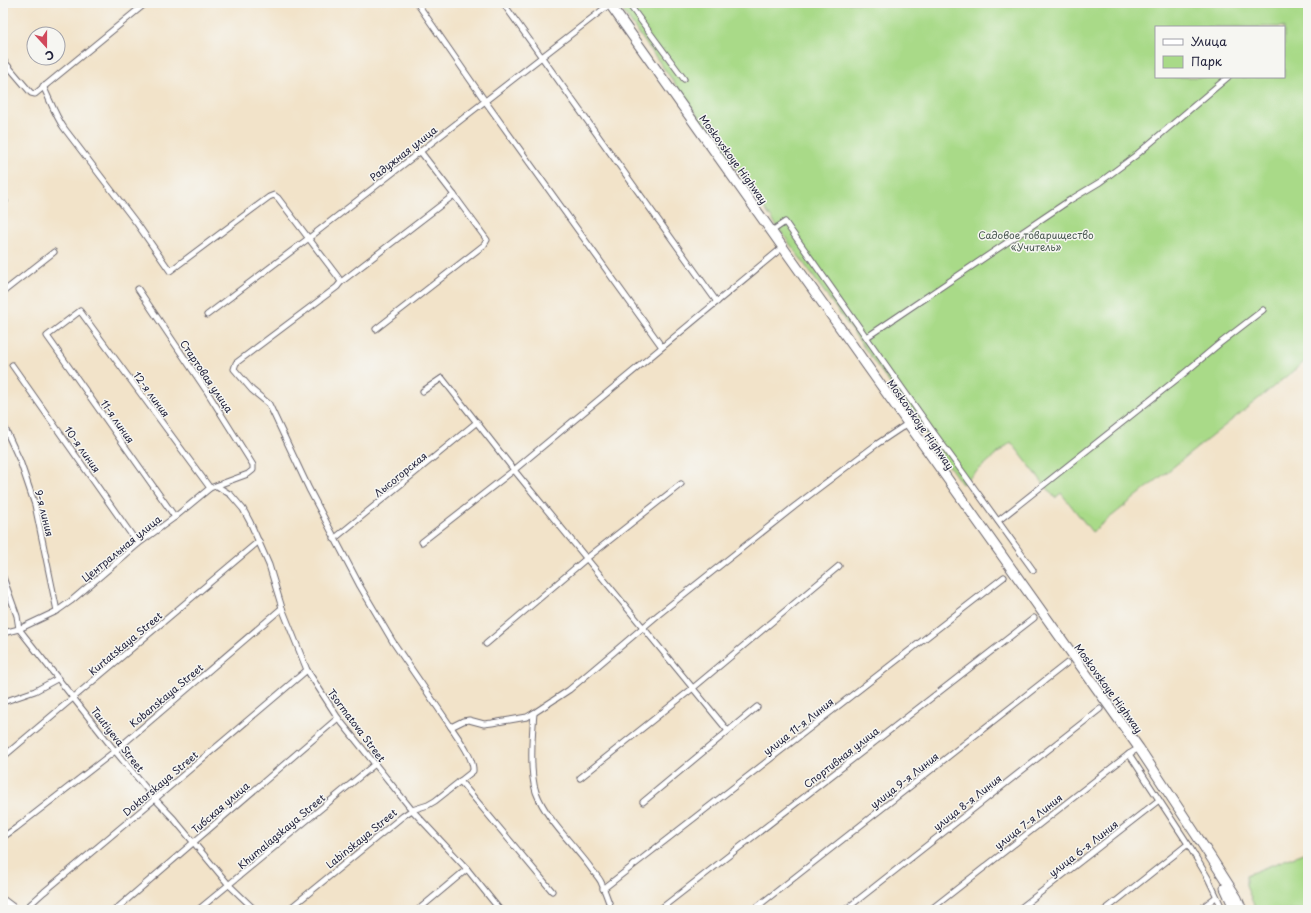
<svg xmlns="http://www.w3.org/2000/svg" width="1311" height="913" viewBox="0 0 1311 913" font-family="'Playpen Sans',sans-serif">
	<style>
		.green { fill: #a9da88; stroke: #667e62; fill-rule: evenodd }
		.lines { fill: none; stroke-linecap: round; stroke-linejoin: round }
		.street-casing { stroke: #6b666d; stroke-width: 7 }
		.primary-casing { stroke: #6b666d; stroke-width: 10 }
		.highway-casing { stroke: #6b666d; stroke-width: 11 }
		.street { stroke: #fff; stroke-width: 5 }
		.primary { stroke: #fff; stroke-width: 8 }
		.highway { stroke: #fff; stroke-width: 9 }
		.labels { text-anchor: middle; dominant-baseline: central; stroke-width: 3; stroke-linejoin: round; paint-order: stroke }
		.street-label { font-size: 10px; fill: #22223b; stroke: #f6f6f2 }
		.park-label { font-size: 10px; fill: #4a5952; stroke: #f6f6f2 }
	</style>
	<rect width="100%" height="100%" fill="#f6f6f2"/>
	<filter id="ink" filterUnits="userSpaceOnUse"><feTurbulence type="fractalNoise" baseFrequency=".025" numOctaves="2"/><feDisplacementMap in="SourceGraphic" scale="8" xChannelSelector="R" yChannelSelector="G"/><feConvolveMatrix kernelMatrix="1 2 1 2 8 2 1 2 1" color-interpolation-filters="sRGB"/></filter>
	<filter id="wash" filterUnits="userSpaceOnUse"><feTurbulence type="fractalNoise" baseFrequency=".012" numOctaves="4" result="noise"/><feDisplacementMap in="SourceGraphic" scale="16" xChannelSelector="R" yChannelSelector="G"/><feGaussianBlur stdDeviation="0.9" result="paint"/><feColorMatrix in="noise" values="0 0 0 0 0 0 0 0 0 0 0 0 0 0 0 0 0 1.4 0 .05"/><feComposite in="paint" operator="in"/></filter>
	<g filter="url(#wash)">
		<rect width="100%" height="100%" fill="#f2e3c9"/>
		<g class="green">
			<path d="M617,3H1308V359L1092,532L1061,493L1055,498L1011,442L962,484ZM1156,27H1284V77H1156Z"/>
			<polygon points="1308,851 1308,910 1256,910 1246,886 1246,875"/>
		</g>
	</g>
	<g filter="url(#ink)">
		<g class="lines">
			<g class="street-casing">
				<g id="street">
					<polyline points="417,3 485,101 662,347"/>
					<polyline points="503,3 717,302"/>
					<polyline points="628,3 684,79"/>
					<polyline points="3,60 31,93 35,94 146,3"/>
					<path d="M43,86C50,100 55,115 64,128L138,225L170,271L269,197L274,195L278,198L338,277L341,282L337,287L236,363L234,369L252,390L269,404L309,489L360,586L393,642L451,727L463,721L469,720L484,724L492,723L527,717L534,713L569,690L659,614L795,506L877,444L907,424"/>
					<polyline points="3,202 5,201"/>
					<polyline points="772,231 785,222 931,429 964,474 1033,570"/>
					<polyline points="341,282 454,195"/>
					<polyline points="3,292 54,252"/>
					<polyline points="207,315 309,238 610,4"/>
					<polyline points="376,329 484,245 487,240 454,195 420,151"/>
					<polyline points="867,337 1070,200 1100,182 1135,156 1228,77"/>
					<polyline points="12,365 138,544"/>
					<polyline points="423,391 442,378 514,470 728,731"/>
					<polyline points="3,424 20,461 35,505 57,611"/>
					<polyline points="217,486 231,495 243,509 250,522 269,565 282,608 307,670 338,718 412,810 467,869 500,910"/>
					<polyline points="175,517 47,336 80,311 210,488"/>
					<polyline points="998,521 1182,375 1219,344 1263,310"/>
					<polyline points="334,539 477,422"/>
					<polyline points="422,542 514,470 783,247"/>
					<polyline points="3,577 17,616 19,629 115,751 155,799 174,819 229,885 255,910"/>
					<polyline points="3,633 19,629 57,611 71,601 138,544 175,517 210,488 248,474 253,470 253,465 206,390 138,289"/>
					<polyline points="486,644 587,558 681,484"/>
					<polyline points="3,702 35,691 57,679"/>
					<path d="M534,713C532,735 529,772 536,792C546,819 573,844 590,867C593,872 598,876 601,882C605,891 608,901 612,910"/>
					<polyline points="1129,754 1188,844 1208,878 1223,910"/>
					<polyline points="3,757 259,541"/>
					<polyline points="580,778 693,688 839,566"/>
					<polyline points="460,781 552,891"/>
					<polyline points="643,802 757,707"/>
					<polyline points="3,837 16,828 115,751 282,608"/>
					<polyline points="603,889 1004,577"/>
					<polyline points="24,910 44,892 155,799 307,670"/>
					<polyline points="115,910 338,718"/>
					<polyline points="198,910 375,764"/>
					<path d="M288,910L403,816L412,810L428,805L435,801L473,771C474,758 458,738 451,727"/>
					<polyline points="418,910 467,869"/>
					<polyline points="659,910 1034,618"/>
					<polyline points="753,910 1067,663"/>
					<polyline points="845,910 1100,709"/>
					<polyline points="930,910 1129,754 1139,748"/>
					<polyline points="1018,910 1159,800"/>
					<polyline points="1105,910 1188,844"/>
					<polyline points="1199,910 1216,897"/>
				</g>
			</g>
			<g class="primary-casing">
				<polyline id="primary" points="3,901 15,910"/>
			</g>
			<g class="highway-casing">
				<g id="highway">
					<polyline points="609,3 1139,748 1212,859 1237,898 1242,910"/>
					<polyline points="1225,888 1235,910"/>
				</g>
			</g>
			<use href="#street" class="street"/>
			<use href="#primary" class="primary"/>
			<use href="#highway" class="highway"/>
		</g>
	</g>
	<g class="labels">
		<g class="street-label">
			<text transform="translate(403 153) rotate(-38)">Радужная улица</text>
			<text transform="translate(734 159) rotate(54)">Moskovskoye Highway</text>
			<text transform="translate(207 376) rotate(56)">Стартовая улица</text>
			<text transform="translate(152 394) rotate(54)">12-я линия</text>
			<text transform="translate(118 421) rotate(55)">11-я линия</text>
			<text transform="translate(921 424) rotate(55)">Moskovskoye Highway</text>
			<text transform="translate(83 449) rotate(55)">10-я линия</text>
			<text transform="translate(400 474) rotate(-39)">Лысогорская</text>
			<text transform="translate(45 513) rotate(76)">9-я линия</text>
			<text transform="translate(121 548) rotate(-39)">Центральная улица</text>
			<text transform="translate(125 643) rotate(-40)">Kurtatskaya Street</text>
			<text transform="translate(1109 688) rotate(54)">Moskovskoye Highway</text>
			<text transform="translate(166 695) rotate(-40)">Kobanskaya Street</text>
			<text transform="translate(357 725) rotate(53)">Tsormatova Street</text>
			<text transform="translate(798 726) rotate(-38)">улица 11-я Линия</text>
			<text transform="translate(118 739) rotate(52)">Tautiyeva Street</text>
			<text transform="translate(841 757) rotate(-38)">Спортивная улица</text>
			<text transform="translate(904 780) rotate(-38)">улица 9-я Линия</text>
			<text transform="translate(160 783) rotate(-40)">Doktorskaya Street</text>
			<text transform="translate(967 802) rotate(-38)">улица 8-я Линия</text>
			<text transform="translate(220 807) rotate(-41)">Тибская улица</text>
			<text transform="translate(1028 821) rotate(-38)">улица 7-я Линия</text>
			<text transform="translate(281 831) rotate(-40)">Khumalagskaya Street</text>
			<text transform="translate(361 838) rotate(-39)">Labinskaya Street</text>
			<text transform="translate(1083 848) rotate(-38)">улица 6-я Линия</text>
		</g>
		<g class="park-label">
			<text x="1036" y="234">Садовое товарищество<tspan x="1036" dy="12">«Учитель»</tspan></text>
		</g>
	</g>
	<rect width="1311" height="913" fill="none" stroke="#f6f6f2" stroke-width="16"/>
	<rect x="1155" y="26" width="130" height="52" fill="#f6f6f2" stroke="#a1a1a9"/>
	<rect x="1163" y="39" width="20" height="6" fill="#ffffff" stroke="#a1a1a9"/>
	<text x="1191" y="46" font-size="12" fill="#22223b">Улица</text>
	<rect x="1163" y="56" width="20" height="12" fill="#a9da88" stroke="#a1a1a9"/>
	<text x="1191" y="66" font-size="12" fill="#22223b">Парк</text>
	<g transform="translate(46 46) rotate(159)"><circle r="19" fill="#f6f6f2" stroke="#a1a1a9"/>
	<path d="M0-3L7 15L0 10L-7 15Z" fill="#d1495b"/>
	<text y="-6" font-size="11" font-weight="bold" text-anchor="middle" fill="#22223b">С</text>
	</g>
</svg>
